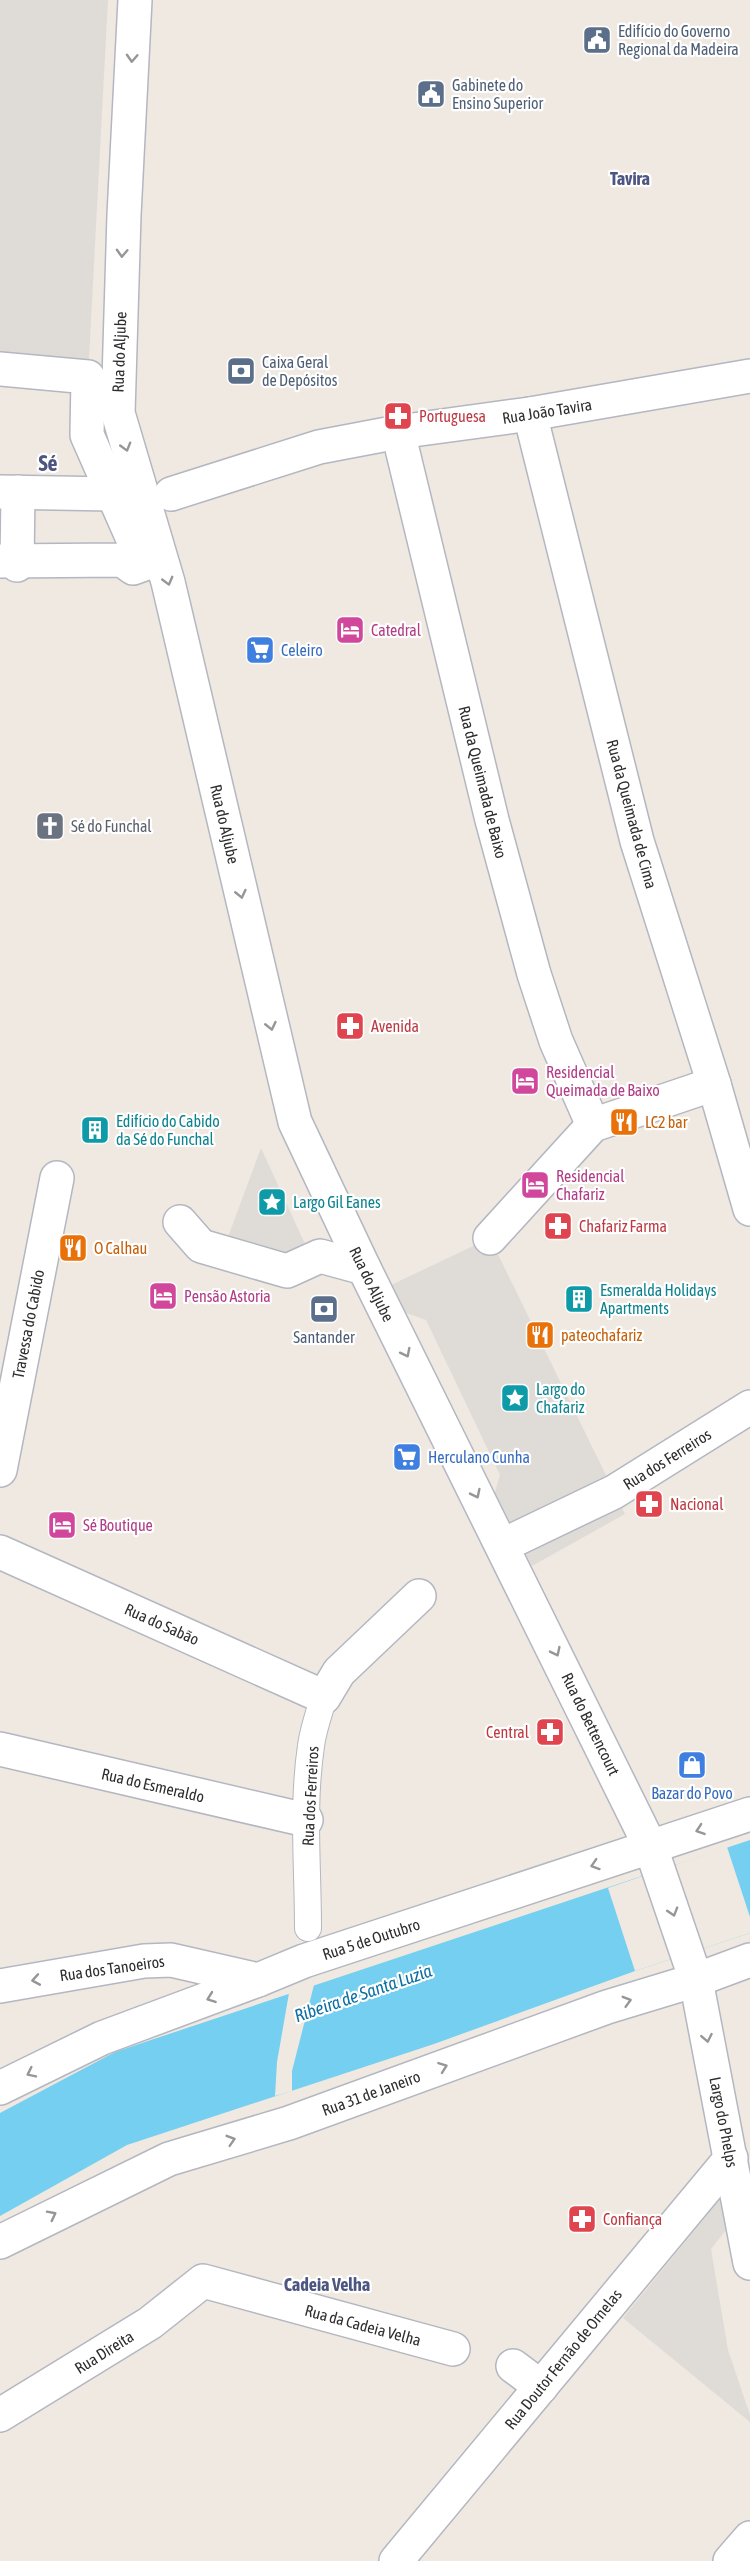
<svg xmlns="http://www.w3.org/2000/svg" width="750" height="2561" viewBox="0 0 750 2561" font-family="'Asap Condensed',sans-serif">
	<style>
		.plaza { fill: #dfdcd8 }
		.water { fill: #75cff0 }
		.pier { fill: #efe9e1 }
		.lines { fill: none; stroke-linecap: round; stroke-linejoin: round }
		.lane-casing { stroke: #b4b7c1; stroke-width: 28 }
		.street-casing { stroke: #b4b7c1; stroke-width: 36 }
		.secondary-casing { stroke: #b4b7c1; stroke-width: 36 }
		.lane { stroke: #fff; stroke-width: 26 }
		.street { stroke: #fff; stroke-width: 33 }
		.secondary { stroke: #fff; stroke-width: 33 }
		.oneway { stroke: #969696 }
		.labels { text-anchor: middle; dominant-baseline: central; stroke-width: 4.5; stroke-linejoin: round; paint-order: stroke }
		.service-label { font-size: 16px; fill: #4e5e75; stroke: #fff; text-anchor: start }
		.street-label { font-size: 16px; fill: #2e2e2e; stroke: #fff }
		.health-label { font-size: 16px; fill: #be3a42; stroke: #fff; text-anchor: start }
		.hotel-label { font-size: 16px; fill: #b23c85; stroke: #fff; text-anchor: start }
		.shop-label { font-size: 16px; fill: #366cbe; stroke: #fff; text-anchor: start }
		.worship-label { font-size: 16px; fill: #5b616d; stroke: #fff; text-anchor: start }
		.culture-label { font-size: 16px; fill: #0d838f; stroke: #fff; text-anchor: start }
		.food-label { font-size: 16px; fill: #c56008; stroke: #fff; text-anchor: start }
		.neighbourhood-label { font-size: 18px; font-weight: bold; fill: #4d5680; stroke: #fff }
		.water-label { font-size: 18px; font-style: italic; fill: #0d6fa3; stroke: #fff }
		.district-label { font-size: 22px; font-weight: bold; fill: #4d5680; stroke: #fff }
	</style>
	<rect width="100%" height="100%" fill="#efe9e1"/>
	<g class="plaza">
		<polygon points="0,0 108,0 88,377 0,369"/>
		<polygon points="261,1148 311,1257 225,1245"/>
		<polygon points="490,1238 625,1514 532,1566 494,1495 500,1475 426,1320 406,1313 391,1285"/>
		<polygon points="721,2198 726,2230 711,2249 728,2350 750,2415 750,2422 623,2318"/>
	</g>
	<polygon class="water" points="750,1840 750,1933 635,1971 434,2044 127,2145 0,2216 0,2113 115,2052"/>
	<g class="pier">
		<polygon points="727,1847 750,1917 750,1933 635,1971 608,1888"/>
		<polygon points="314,1985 292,2071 292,2091 275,2096 277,2062 289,1993"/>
	</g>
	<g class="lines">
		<g class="lane-casing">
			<path id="lane" d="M308,1928C308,1867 302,1806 311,1746C313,1730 319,1713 324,1697"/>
		</g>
		<g class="street-casing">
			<g id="street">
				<polyline points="135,0 124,215 118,413 168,582 295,1122 364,1268 651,1848"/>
				<polyline points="0,369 88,377 87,435 144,564 133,568 122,560 0,561"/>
				<polyline points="530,414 637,841 714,1084 750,1209"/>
				<polyline points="398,432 492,820 534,974 556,1041 593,1125"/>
				<polyline points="0,492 112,494"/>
				<polyline points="171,494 319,447 398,432 530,414 750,376"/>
				<polyline points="17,565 18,492"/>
				<polyline points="180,1222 201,1246 287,1271 320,1256 364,1268"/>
				<polyline points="490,1238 593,1125 714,1084"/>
				<polyline points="0,1470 57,1178"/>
				<polyline points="518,1538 614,1492 750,1407"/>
				<polyline points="0,1552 324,1697 339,1672 419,1596"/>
				<polyline points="0,1749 306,1820"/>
				<polyline points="696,1980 750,2263"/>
				<polyline points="0,1986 144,1961 171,1960 258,1980"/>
				<polyline points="513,2366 541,2387"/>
				<polyline points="0,2415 150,2323 203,2281 453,2349"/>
				<polyline points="396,2561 731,2158"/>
				<polyline points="730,2561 750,2538"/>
			</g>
		</g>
		<g class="secondary-casing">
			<g id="secondary">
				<polyline points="651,1848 696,1980"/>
				<polyline points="0,2088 102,2038 258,1980 304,1961 750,1814"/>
				<polyline points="0,2242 169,2159 289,2123 607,2007 696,1980 750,1960"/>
			</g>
		</g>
		<use href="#lane" class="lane"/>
		<use href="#street" class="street"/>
		<use href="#secondary" class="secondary"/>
	</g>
	<defs><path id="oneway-chevron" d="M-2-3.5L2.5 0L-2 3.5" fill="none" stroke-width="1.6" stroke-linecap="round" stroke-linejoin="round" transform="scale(1.5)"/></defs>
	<g class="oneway">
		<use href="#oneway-chevron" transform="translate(132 58) rotate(93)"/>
		<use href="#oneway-chevron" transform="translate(122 253) rotate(92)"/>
		<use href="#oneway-chevron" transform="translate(126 447) rotate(74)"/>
		<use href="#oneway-chevron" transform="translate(168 581) rotate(75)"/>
		<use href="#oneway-chevron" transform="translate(241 894) rotate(77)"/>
		<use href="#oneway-chevron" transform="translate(271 1026) rotate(77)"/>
		<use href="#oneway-chevron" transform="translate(406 1353) rotate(63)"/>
		<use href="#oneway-chevron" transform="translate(476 1494) rotate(64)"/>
		<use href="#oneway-chevron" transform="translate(556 1652) rotate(64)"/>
		<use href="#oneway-chevron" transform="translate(700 1830) rotate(161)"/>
		<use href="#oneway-chevron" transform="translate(595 1865) rotate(162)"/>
		<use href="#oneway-chevron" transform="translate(673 1912) rotate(73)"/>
		<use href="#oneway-chevron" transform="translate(36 1980) rotate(170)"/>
		<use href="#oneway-chevron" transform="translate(211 1998) rotate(160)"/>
		<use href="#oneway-chevron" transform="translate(627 2001) rotate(-16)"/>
		<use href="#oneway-chevron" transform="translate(707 2038) rotate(79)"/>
		<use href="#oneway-chevron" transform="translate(443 2067) rotate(-20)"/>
		<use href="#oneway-chevron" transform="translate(31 2073) rotate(154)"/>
		<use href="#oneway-chevron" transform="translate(231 2140) rotate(-17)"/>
		<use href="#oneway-chevron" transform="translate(52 2215) rotate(-27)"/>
	</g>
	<defs>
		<g id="civic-square" transform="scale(1.5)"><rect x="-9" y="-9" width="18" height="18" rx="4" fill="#5c6f8a" stroke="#fff"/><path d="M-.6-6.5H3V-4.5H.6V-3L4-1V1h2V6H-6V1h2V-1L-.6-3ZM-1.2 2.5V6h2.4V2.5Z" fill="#fff"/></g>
		<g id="bank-square" transform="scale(1.5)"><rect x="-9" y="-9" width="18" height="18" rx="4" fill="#5c6f8a" stroke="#fff"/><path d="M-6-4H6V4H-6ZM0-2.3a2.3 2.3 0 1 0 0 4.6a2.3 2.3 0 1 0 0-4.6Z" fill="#fff"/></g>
		<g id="pharmacy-square" transform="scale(1.5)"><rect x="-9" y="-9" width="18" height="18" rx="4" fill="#e0444e" stroke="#fff"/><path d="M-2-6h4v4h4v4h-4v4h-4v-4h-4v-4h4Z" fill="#fff"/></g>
		<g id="hotel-square" transform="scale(1.5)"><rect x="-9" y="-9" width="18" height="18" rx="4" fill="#d1479c" stroke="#fff"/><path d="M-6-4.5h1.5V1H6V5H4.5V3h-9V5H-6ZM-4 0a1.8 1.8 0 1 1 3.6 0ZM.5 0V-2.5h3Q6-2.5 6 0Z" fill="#fff"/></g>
		<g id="supermarket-square" transform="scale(1.5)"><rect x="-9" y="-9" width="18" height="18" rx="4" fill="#3f7fe0" stroke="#fff"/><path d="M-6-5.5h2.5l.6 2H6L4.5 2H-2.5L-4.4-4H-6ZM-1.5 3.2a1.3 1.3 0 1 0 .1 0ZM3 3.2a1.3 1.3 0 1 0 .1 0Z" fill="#fff"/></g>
		<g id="church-square" transform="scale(1.5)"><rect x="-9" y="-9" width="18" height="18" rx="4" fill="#6b7280" stroke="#fff"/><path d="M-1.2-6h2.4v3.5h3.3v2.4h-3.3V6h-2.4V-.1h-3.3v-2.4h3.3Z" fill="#fff"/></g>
		<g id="restaurant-square" transform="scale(1.5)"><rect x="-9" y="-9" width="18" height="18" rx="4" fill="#e8710a" stroke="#fff"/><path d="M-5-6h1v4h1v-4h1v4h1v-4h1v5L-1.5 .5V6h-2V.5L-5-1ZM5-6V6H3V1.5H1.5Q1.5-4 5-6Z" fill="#fff"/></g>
		<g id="building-square" transform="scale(1.5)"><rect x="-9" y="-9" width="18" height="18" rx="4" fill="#0f9aa8" stroke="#fff"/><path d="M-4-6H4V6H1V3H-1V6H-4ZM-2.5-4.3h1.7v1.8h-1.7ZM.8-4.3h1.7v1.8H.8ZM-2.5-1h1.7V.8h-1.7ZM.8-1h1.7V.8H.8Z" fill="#fff"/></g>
		<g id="sight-square" transform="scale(1.5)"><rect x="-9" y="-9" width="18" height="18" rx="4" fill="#0f9aa8" stroke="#fff"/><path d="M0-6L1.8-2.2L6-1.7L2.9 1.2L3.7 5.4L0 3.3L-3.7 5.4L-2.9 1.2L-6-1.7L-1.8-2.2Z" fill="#fff"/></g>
		<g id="shop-square" transform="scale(1.5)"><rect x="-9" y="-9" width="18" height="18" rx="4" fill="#3f7fe0" stroke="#fff"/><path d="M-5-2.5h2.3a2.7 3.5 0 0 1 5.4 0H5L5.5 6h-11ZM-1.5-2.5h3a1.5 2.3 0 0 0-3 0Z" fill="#fff"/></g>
	</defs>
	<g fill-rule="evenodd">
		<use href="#civic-square" x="597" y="40"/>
		<use href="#civic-square" x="431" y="94"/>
		<use href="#bank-square" x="241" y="371"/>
		<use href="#pharmacy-square" x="398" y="416"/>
		<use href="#hotel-square" x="350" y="630"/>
		<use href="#supermarket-square" x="260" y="650"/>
		<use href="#church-square" x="50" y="826"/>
		<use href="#pharmacy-square" x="350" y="1026"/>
		<use href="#hotel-square" x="525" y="1081"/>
		<use href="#restaurant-square" x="624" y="1122"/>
		<use href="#building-square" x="95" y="1130"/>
		<use href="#hotel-square" x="535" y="1185"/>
		<use href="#sight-square" x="272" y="1202"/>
		<use href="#pharmacy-square" x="558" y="1226"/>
		<use href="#restaurant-square" x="73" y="1248"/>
		<use href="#hotel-square" x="163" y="1296"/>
		<use href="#building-square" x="579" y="1299"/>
		<use href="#bank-square" x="324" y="1309"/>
		<use href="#restaurant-square" x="540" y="1335"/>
		<use href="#sight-square" x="515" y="1398"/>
		<use href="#supermarket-square" x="407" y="1457"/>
		<use href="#pharmacy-square" x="649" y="1504"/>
		<use href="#hotel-square" x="62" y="1525"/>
		<use href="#pharmacy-square" x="550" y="1732"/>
		<use href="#shop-square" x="692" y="1765"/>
		<use href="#pharmacy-square" x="582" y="2219"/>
	</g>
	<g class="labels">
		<g class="service-label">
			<text x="618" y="31">Edifício do Governo<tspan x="618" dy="18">Regional da Madeira</tspan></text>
			<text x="452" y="85">Gabinete do<tspan x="452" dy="18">Ensino Superior</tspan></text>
			<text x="262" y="362">Caixa Geral<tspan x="262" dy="18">de Depósitos</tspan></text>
			<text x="324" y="1337" text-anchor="middle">Santander</text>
		</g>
		<g class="street-label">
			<text transform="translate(119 352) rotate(-88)">Rua do Aljube</text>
			<text transform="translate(547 411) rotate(-9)">Rua João Tavira</text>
			<text transform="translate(483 782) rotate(76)">Rua da Queimada de Baixo</text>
			<text transform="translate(632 814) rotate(75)">Rua da Queimada de Cima</text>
			<text transform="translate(225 824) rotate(77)">Rua do Aljube</text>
			<text transform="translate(372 1284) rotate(64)">Rua do Aljube</text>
			<text transform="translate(28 1324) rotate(-79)">Travessa do Cabido</text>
			<text transform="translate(667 1459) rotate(-32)">Rua dos Ferreiros</text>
			<text transform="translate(162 1624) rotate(24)">Rua do Sabão</text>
			<text transform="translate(591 1724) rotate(64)">Rua do Bettencourt</text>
			<text transform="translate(153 1785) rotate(13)">Rua do Esmeraldo</text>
			<text transform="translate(310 1796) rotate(-87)">Rua dos Ferreiros</text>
			<text transform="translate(371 1939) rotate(-18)">Rua 5 de Outubro</text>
			<text transform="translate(112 1968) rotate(-8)">Rua dos Tanoeiros</text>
			<text transform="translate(371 2093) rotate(-20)">Rua 31 de Janeiro</text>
			<text transform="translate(724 2122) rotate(79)">Largo do Phelps</text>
			<text transform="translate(363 2325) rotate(15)">Rua da Cadeia Velha</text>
			<text transform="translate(104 2352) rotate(-32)">Rua Direita</text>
			<text transform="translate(563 2359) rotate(-51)">Rua Doutor Fernão de Ornelas</text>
		</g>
		<g class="health-label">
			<text x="419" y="416">Portuguesa</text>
			<text x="371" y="1026">Avenida</text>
			<text x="579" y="1226">Chafariz Farma</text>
			<text x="670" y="1504">Nacional</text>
			<text x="529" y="1732" text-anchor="end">Central</text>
			<text x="603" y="2219">Confiança</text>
		</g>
		<g class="hotel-label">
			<text x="371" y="630">Catedral</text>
			<text x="546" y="1072">Residencial<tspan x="546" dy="18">Queimada de Baixo</tspan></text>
			<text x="556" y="1176">Residencial<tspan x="556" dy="18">Chafariz</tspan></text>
			<text x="184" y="1296">Pensão Astoria</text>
			<text x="83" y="1525">Sé Boutique</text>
		</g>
		<g class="shop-label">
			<text x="281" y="650">Celeiro</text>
			<text x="428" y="1457">Herculano Cunha</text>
			<text x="692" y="1793" text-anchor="middle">Bazar do Povo</text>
		</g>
		<g class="worship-label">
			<text x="71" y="826">Sé do Funchal</text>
		</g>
		<g class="culture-label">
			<text x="116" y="1121">Edifício do Cabido<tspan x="116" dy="18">da Sé do Funchal</tspan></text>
			<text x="293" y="1202">Largo Gil Eanes</text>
			<text x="600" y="1290">Esmeralda Holidays<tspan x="600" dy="18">Apartments</tspan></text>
			<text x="536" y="1389">Largo do<tspan x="536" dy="18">Chafariz</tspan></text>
		</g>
		<g class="food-label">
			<text x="645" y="1122">LC2 bar</text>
			<text x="94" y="1248">O Calhau</text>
			<text x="561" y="1335">pateochafariz</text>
		</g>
		<g class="neighbourhood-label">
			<text x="630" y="178">Tavira</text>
			<text x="327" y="2284">Cadeia Velha</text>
		</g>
		<g class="water-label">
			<text transform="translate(363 1993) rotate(-19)">Ribeira de Santa Luzia</text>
		</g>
		<g class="district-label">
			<text x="48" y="463">Sé</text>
		</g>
	</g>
</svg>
